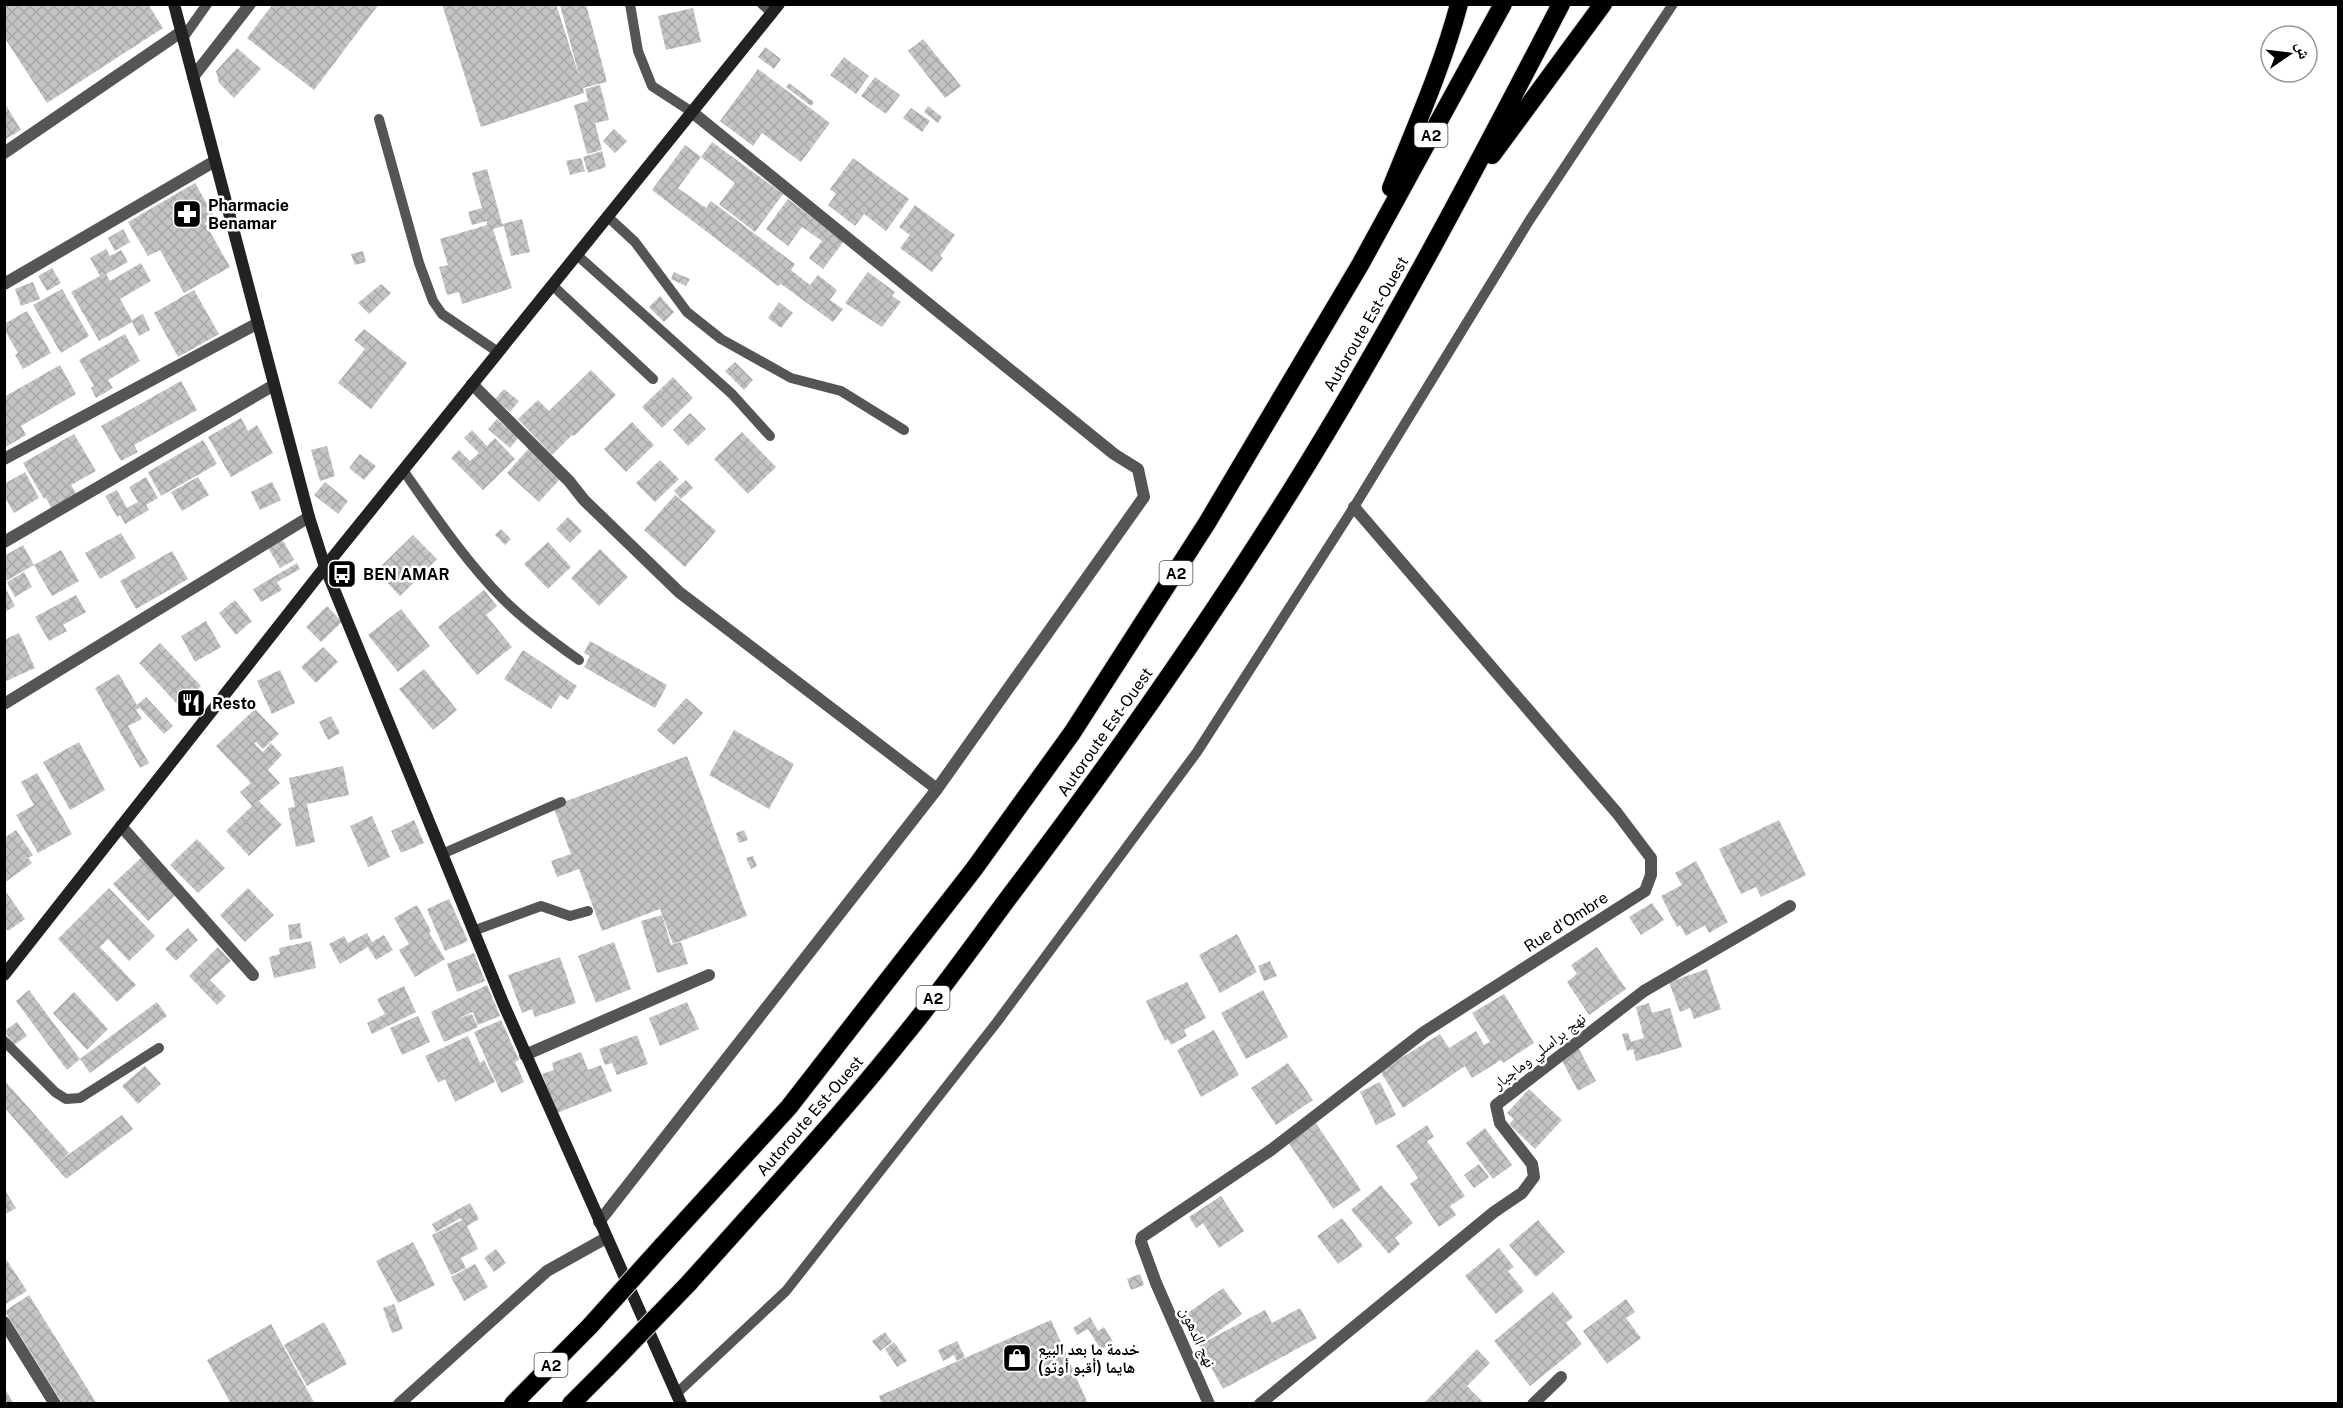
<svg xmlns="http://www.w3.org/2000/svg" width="2343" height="1408" viewBox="0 0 2343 1408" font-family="'Public Sans','Noto Naskh Arabic',sans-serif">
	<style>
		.building { fill: url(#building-cross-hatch) }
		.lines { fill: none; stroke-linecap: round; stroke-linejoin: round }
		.highway-casing { stroke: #dbdbdb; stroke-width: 20 }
		.lane { stroke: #555; stroke-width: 10 }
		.street { stroke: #555; stroke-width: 12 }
		.secondary { stroke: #222; stroke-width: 12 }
		.highway { stroke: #000; stroke-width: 18 }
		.highway-bridge-casing { stroke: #dbdbdb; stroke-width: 20; stroke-linecap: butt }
		.highway-bridge { stroke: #000; stroke-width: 18 }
		.labels { text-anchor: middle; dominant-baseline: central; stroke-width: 5; stroke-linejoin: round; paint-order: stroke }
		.shield { fill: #fff; stroke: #4c4c4c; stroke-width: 1.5 }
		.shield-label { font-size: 15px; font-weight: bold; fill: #000 }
		.poi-label { font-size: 16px; font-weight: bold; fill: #000; stroke: #fff; text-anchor: start }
		.street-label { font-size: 16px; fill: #000; stroke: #fff }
	</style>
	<defs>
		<pattern id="building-cross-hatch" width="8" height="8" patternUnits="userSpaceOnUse" patternTransform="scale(1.5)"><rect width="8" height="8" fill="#c4c4c4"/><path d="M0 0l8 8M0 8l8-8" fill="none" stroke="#a7a7a7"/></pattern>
	</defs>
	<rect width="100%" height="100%" fill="#fff"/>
	<g class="building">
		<polygon points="4,4 148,4 163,28 47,103 4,37"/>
		<polygon points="273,4 379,4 314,90 247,38"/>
		<polygon points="442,4 556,4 581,82 560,5 586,4 607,82 583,88 584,93 481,127"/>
		<polygon points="693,8 701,42 666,50 658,16"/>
		<polygon points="923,39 961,86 945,98 908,51"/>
		<polygon points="765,47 781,59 774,69 758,57"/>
		<polygon points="237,48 261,69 234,98 219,83 216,71"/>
		<polygon points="844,57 869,76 856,94 830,75"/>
		<polygon points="758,69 830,123 801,162 762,133 753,146 720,121"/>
		<polygon points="875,77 900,95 886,114 861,96"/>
		<polygon points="789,83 814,102 811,106 786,87"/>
		<polygon points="600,85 609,120 595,123 602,150 587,154 574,105 588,101 585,89"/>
		<polygon points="4,102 21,130 4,140"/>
		<polygon points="928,106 942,117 938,123 924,112"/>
		<polygon points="911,108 930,121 922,132 903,118"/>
		<polygon points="614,129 627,141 615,153 603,141"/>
		<polygon points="712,142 783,194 755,232 719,204 735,183 701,157"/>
		<polygon points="685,145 701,157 678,188 706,208 711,201 795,264 791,270 810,285 818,275 837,290 830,300 843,309 833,322 781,284 778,286 652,190"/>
		<polygon points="602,151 606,167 588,173 583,157"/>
		<polygon points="581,158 585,171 570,175 566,161"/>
		<polygon points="853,158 909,199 886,231 864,214 855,226 828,205 836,194 830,189"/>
		<polygon points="487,169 502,224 522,219 530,252 511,256 504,226 493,229 512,288 462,304 459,292 447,295 439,267 448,265 440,239 487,225 487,221 472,225 468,212 482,208 472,173"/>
		<polygon points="195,183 215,218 205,223 230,267 184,293 160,250 148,256 128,222"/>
		<polygon points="788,199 844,241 823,269 809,258 822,241 802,227 788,246 766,229"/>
		<polygon points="915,205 955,235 940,256 943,258 932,272 900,248 910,235 899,227"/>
		<polygon points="123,229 130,242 115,251 108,238"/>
		<polygon points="106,249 110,256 121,250 128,262 106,274 110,281 141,263 151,281 120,299 132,320 143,314 150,330 139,336 132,322 99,341 71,292 100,276 90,258"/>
		<polygon points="363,251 366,262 355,265 351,254"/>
		<polygon points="52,268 61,283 47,291 38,276"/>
		<polygon points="674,272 690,279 686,286 671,279"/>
		<polygon points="868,272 895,292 892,296 901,302 882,327 845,303"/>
		<polygon points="33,282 40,299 21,306 15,289"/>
		<polygon points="381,284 391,293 369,314 358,303"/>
		<polygon points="62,289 89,336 61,353 33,305"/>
		<polygon points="194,290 219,334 178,357 154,313"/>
		<polygon points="660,296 674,312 664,322 649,307"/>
		<polygon points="779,302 793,313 781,328 768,318"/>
		<polygon points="27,311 51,353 23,369 15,355 18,353 4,329 4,324"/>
		<polygon points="364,329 407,363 371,409 338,383 365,349 354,340"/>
		<polygon points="125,334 140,361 108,380 113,388 96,398 91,388 94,386 79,360"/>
		<polygon points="735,362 753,380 744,390 725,371"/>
		<polygon points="60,365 76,394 21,426 26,435 4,448 4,397"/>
		<polygon points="591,370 616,395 574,436 572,435 552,455 518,419 538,400 549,411"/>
		<polygon points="673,377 693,398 662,428 642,407"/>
		<polygon points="181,381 197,410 134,445 138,452 121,461 101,426"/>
		<polygon points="504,389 519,401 510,412 495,399"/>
		<polygon points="690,413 706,429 688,446 673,430"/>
		<polygon points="241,418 248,431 257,425 273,453 231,477 208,437"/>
		<polygon points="497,419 518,438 510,448 488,429"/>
		<polygon points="632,422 654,445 626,472 604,449"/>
		<polygon points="472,430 487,446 495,438 515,459 483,490 451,458 459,450 470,461 479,453 464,438"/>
		<polygon points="742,432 776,467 748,494 714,459"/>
		<polygon points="74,434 96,471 71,485 77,495 52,509 46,498 44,499 23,463"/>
		<polygon points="203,440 217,464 161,496 148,472"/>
		<polygon points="327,446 335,476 320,481 311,450"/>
		<polygon points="530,447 562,477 539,502 507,473"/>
		<polygon points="360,454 376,466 364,480 349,468"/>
		<polygon points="660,460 679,479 655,502 636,483"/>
		<polygon points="25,472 39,498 14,513 4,496 4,484"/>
		<polygon points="146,477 158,498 146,505 149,510 125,524 120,515 117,517 105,496 117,490 127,508 138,502 129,487"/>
		<polygon points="198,477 209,495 182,511 171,492"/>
		<polygon points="686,480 693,488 681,499 674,491"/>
		<polygon points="272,482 281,500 260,510 251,492"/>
		<polygon points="325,482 348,501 338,514 314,495"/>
		<polygon points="675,495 716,531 685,567 644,530"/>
		<polygon points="568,517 582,531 570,543 556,529"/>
		<polygon points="501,529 511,539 505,545 495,535"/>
		<polygon points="121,533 136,558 100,579 85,553"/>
		<polygon points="413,535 437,559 400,596 376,571"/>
		<polygon points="282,539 294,560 280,568 268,548"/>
		<polygon points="548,542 571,567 548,589 524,564"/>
		<polygon points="23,545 34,565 4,582 4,556"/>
		<polygon points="600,549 628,577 599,606 571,578"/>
		<polygon points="61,550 79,581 52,596 34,565"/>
		<polygon points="172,551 188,579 136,609 120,581"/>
		<polygon points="297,563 300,569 277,582 282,590 261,602 253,589"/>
		<polygon points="24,572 32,587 15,597 7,582"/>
		<polygon points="5,587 15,606 5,612"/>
		<polygon points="484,590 497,606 486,615 512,647 477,675 438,627"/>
		<polygon points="76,595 86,612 63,625 67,631 49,641 35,617"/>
		<polygon points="235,600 252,621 236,635 219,613"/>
		<polygon points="327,606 342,622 321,642 306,627"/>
		<polygon points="401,609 430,646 398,672 368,635"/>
		<polygon points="206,621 221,647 195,662 181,636"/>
		<polygon points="19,633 35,668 4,682 4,640"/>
		<polygon points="590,641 667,685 655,708 584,667 590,656 584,653"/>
		<polygon points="160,643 201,686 179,706 139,663"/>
		<polygon points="323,647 338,662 316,683 301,667"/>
		<polygon points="523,650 577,686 568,700 560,695 551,709 504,679"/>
		<polygon points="424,669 457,710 433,730 399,689"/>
		<polygon points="280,670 295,703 272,714 257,681"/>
		<polygon points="119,674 137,705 146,697 173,726 164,734 140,708 136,710 142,719 128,726 149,763 140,768 95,688"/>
		<polygon points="686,698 703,713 674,745 657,730"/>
		<polygon points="255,709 279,734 263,749 256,742 254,743 263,752 271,743 282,755 268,770 280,783 259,801 282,825 249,856 226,831 252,806 240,792 251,783 216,746"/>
		<polygon points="331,716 340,733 328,740 319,722"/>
		<polygon points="734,730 794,764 769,809 709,775"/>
		<polygon points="79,742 105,790 70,810 43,762"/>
		<polygon points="687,756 747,916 673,944 660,909 602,931 579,869 557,877 551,861 571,854 553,806"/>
		<polygon points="343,766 349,795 307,804 315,842 296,847 288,808 295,807 289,778"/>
		<polygon points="37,773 72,834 38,853 16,815 34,805 21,782"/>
		<polygon points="372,816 390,857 368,867 350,826"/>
		<polygon points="414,820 424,843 401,853 391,831"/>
		<polygon points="1779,820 1806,875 1761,897 1756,887 1741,894 1719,849"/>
		<polygon points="16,830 33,855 28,858 32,863 4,883 4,838"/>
		<polygon points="744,830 748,840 739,843 736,833"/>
		<polygon points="197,839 225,868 198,893 170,865"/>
		<polygon points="143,856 178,893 148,921 113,884"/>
		<polygon points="753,856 757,866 751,869 746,858"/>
		<polygon points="1696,861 1728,922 1709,933 1705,925 1686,936 1680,925 1677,927 1661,896 1682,885 1675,873"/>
		<polygon points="109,888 155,936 129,961 108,939 100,947 136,985 117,1002 58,939"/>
		<polygon points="248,888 274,915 245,942 220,915"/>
		<polygon points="6,892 25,919 8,931 4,926"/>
		<polygon points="449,899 468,941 445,951 427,909"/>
		<polygon points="1652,903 1664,920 1641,935 1629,917"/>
		<polygon points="417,905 431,931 429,933 445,959 415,977 399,950 409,944 394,918"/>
		<polygon points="662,915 671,945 681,942 688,964 657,973 641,921"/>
		<polygon points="300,923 302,938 290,940 288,925"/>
		<polygon points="188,928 198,940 176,961 165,949"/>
		<polygon points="367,933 372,942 384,935 393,950 376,960 368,947 340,964 329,944 344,936 348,943"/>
		<polygon points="1237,934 1257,972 1220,993 1199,955"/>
		<polygon points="311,941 316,968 274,978 269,957 280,954 279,948"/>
		<polygon points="614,942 631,989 596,1003 578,956"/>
		<polygon points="218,947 231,961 210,980 226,996 217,1005 189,976"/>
		<polygon points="1597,947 1626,989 1589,1015 1567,982 1577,974 1571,965"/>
		<polygon points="474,953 485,981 457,992 447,964"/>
		<polygon points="560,957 576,1003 535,1017 532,1009 522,1013 508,975"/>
		<polygon points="1270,961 1277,976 1264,981 1258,966"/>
		<polygon points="1707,969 1721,1009 1694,1019 1690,1008 1680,1012 1669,982"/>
		<polygon points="1187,982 1206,1018 1184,1030 1187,1036 1171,1045 1168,1039 1165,1041 1146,1001"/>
		<polygon points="487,985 500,1016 478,1025 473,1012 457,1019 472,1014 478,1027 444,1042 431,1012"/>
		<polygon points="404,986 416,1012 372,1034 367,1023 385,1014 377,999"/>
		<polygon points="29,990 80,1059 67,1070 16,1001"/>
		<polygon points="1263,990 1288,1037 1246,1059 1221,1013"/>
		<polygon points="74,992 108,1029 87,1050 53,1013"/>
		<polygon points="1504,994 1534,1043 1503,1063 1501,1060 1472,1078 1465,1066 1403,1108 1380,1071 1440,1034 1449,1048 1476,1031 1484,1045 1490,1042 1472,1013"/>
		<polygon points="157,1002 167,1016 90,1073 80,1059"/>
		<polygon points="687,1002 699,1029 660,1046 649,1018"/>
		<polygon points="1649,1003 1652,1013 1670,1008 1682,1047 1636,1061 1633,1049 1627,1051 1622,1034 1628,1033 1631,1042 1644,1038 1636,1007"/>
		<polygon points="418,1016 430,1042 402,1055 390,1028"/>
		<polygon points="501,1020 519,1060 515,1062 524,1082 501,1093 474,1032"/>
		<polygon points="17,1022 27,1036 14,1045 4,1031"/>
		<polygon points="1214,1030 1239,1075 1201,1097 1177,1050"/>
		<polygon points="637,1035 648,1064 617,1075 612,1063 605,1065 599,1049"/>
		<polygon points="468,1036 480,1063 484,1060 495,1082 455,1102 445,1079 438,1083 425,1056"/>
		<polygon points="1579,1049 1596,1081 1578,1091 1561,1059"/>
		<polygon points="581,1052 588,1070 601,1065 612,1091 557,1113 542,1074 554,1070 552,1063"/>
		<polygon points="1288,1063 1313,1100 1276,1125 1251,1088"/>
		<polygon points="145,1066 161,1084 138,1104 122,1086"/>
		<polygon points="4,1080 69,1153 60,1161 122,1115 133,1129 66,1179 4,1107"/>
		<polygon points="1380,1082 1396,1115 1376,1125 1360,1092"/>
		<polygon points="1529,1089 1562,1120 1535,1149 1509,1124 1514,1119 1507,1113"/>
		<polygon points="1315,1122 1361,1190 1333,1209 1288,1142"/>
		<polygon points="1427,1125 1434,1137 1427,1141 1465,1196 1450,1206 1456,1215 1439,1227 1410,1184 1418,1178 1396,1146"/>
		<polygon points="1485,1128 1512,1165 1493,1179 1466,1143"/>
		<polygon points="1479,1164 1489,1177 1474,1188 1464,1175"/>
		<polygon points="1381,1185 1413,1223 1395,1238 1400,1244 1389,1254 1351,1210"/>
		<polygon points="4,1189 16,1208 4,1215"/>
		<polygon points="1221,1196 1244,1231 1219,1248 1203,1223 1196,1228 1189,1217"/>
		<polygon points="470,1203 479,1219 467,1226 478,1249 461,1258 466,1268 451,1275 432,1235 462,1220 461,1218 436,1232 432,1224"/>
		<polygon points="1342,1218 1363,1246 1338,1264 1317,1236"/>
		<polygon points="1538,1220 1565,1252 1536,1277 1509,1245"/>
		<polygon points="413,1242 435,1285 398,1303 376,1261"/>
		<polygon points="1499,1248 1514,1267 1508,1271 1524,1291 1496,1314 1465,1276"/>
		<polygon points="496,1249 506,1263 494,1272 484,1258"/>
		<polygon points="4,1256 27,1291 4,1305"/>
		<polygon points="475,1264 488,1287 464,1301 451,1277"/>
		<polygon points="1140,1274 1144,1285 1131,1290 1127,1279"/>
		<polygon points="1223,1288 1242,1314 1202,1343 1182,1317"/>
		<polygon points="1553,1292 1573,1317 1566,1323 1582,1344 1530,1386 1494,1341"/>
		<polygon points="29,1295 97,1404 63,1404 5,1311"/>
		<polygon points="1626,1299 1635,1312 1626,1318 1641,1338 1607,1364 1583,1331"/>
		<polygon points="394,1304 403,1329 392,1333 383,1308"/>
		<polygon points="1300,1308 1317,1338 1223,1389 1199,1345 1265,1310 1272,1323"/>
		<polygon points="1090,1317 1098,1331 1104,1327 1113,1342 1101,1350 1088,1329 1077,1335 1073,1328"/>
		<polygon points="1051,1320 1088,1404 882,1404 879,1396"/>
		<polygon points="324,1322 347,1364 307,1386 284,1345"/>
		<polygon points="271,1324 315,1404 231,1404 207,1360"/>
		<polygon points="885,1332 892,1342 880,1351 872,1341"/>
		<polygon points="957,1341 965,1357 957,1361 954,1355 943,1361 938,1350"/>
		<polygon points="894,1342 907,1361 897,1367 885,1349"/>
		<polygon points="1477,1349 1490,1363 1467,1386 1485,1404 1423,1404"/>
		<polygon points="4,1387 14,1404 4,1404"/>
	</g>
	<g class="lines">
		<g class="highway-casing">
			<g id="highway">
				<polyline points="1492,155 1603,4"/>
				<path d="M1391,188C1415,128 1442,68 1459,4"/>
				<polyline points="662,1246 789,1107 974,869 1072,733 1207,523 1360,265 1503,4"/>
				<path d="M689,1283C762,1201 836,1121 904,1036C942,990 977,940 1012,893C1111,762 1205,628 1292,489C1390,332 1476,168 1561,4"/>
				<polyline points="513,1404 590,1326"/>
				<polyline points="571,1404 607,1368"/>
			</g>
		</g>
		<g class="lane">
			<polyline points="630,4 638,51 652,86 692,112"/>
			<polyline points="762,4 772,13"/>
			<polyline points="183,38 207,4"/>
			<polyline points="379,119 419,263 433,301 442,314 498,352"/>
			<polyline points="608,217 635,242 687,312 721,339 791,378 841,391 904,430"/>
			<polyline points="577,255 732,394 770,436"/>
			<polyline points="552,285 653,379"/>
			<path d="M403,470C433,513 466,562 503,599C526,622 552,641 579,660"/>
			<polyline points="442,854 561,802"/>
			<polyline points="473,931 541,906 570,916 588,911"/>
			<polyline points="4,1041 55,1092 66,1099 80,1098 159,1048"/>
			<polyline points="676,1394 786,1291 997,1022 1197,752 1354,507 1529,221 1673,4"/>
		</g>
		<g class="street">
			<polyline points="193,77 250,4"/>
			<polyline points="4,153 181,32"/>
			<polyline points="4,284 215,161"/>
			<polyline points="472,384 569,481 584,500 679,592 937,789"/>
			<polyline points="4,459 258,323"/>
			<polyline points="4,542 274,385"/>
			<polyline points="4,704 309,517"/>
			<polyline points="121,826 253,975"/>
			<polyline points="525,1055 709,975"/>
			<polyline points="599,1222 937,789 1144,497 1138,469 1114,454 692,112"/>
			<polyline points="4,1322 55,1404"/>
			<polyline points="399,1404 547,1271 606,1238"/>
			<polyline points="1209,1404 1156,1283 1141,1242 1142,1237 1271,1150 1424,1032 1645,891 1651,875 1651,858 1617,813 1354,507"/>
			<polyline points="1260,1404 1494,1212 1522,1193 1534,1177 1532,1164 1500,1123 1496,1105 1644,991 1790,906"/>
			<polyline points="1533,1404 1561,1377"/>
		</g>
		<g class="secondary">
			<polyline points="174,4 309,517 325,567 503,1003 681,1404"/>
			<polyline points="4,975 325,567 779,4"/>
		</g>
		<use href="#highway" class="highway"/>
		<g class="highway-bridge-casing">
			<g id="highway-bridge">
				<polyline points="590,1326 662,1246"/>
				<polyline points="607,1368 689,1283"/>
			</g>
		</g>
		<use href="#highway-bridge" class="highway-bridge"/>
	</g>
	<defs>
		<g id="pharmacy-square" transform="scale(1.5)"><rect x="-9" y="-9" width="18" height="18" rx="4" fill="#000" stroke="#fff"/><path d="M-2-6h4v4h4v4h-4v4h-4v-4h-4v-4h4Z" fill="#fff"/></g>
		<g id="bus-square" transform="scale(1.5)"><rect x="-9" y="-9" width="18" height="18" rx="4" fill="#000" stroke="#fff"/><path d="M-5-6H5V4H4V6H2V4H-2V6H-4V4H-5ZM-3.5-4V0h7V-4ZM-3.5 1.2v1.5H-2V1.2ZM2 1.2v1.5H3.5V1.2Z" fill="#fff"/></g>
		<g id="restaurant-square" transform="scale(1.5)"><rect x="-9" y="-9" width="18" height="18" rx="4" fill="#000" stroke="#fff"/><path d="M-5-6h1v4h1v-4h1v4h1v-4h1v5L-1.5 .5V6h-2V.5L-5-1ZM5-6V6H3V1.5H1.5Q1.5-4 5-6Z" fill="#fff"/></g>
		<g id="shop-square" transform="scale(1.5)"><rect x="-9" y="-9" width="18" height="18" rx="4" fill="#000" stroke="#fff"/><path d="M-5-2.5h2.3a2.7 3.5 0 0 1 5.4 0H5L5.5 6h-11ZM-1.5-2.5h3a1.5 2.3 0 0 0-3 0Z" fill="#fff"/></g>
	</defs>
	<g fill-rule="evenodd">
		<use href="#pharmacy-square" x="187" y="214"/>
		<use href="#bus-square" x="342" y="574"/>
		<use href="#restaurant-square" x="191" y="703"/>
		<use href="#shop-square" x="1017" y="1358"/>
	</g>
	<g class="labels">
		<g class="shield">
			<rect x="1414.5" y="123" width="33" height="24" rx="4.5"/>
			<rect x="1159.5" y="561" width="33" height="24" rx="4.5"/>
			<rect x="916.5" y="986" width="33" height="24" rx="4.5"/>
			<rect x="534.5" y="1353" width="33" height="24" rx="4.5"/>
		</g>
		<g class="shield-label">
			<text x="1431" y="135">A2</text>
			<text x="1176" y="573">A2</text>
			<text x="933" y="998">A2</text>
			<text x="551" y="1365">A2</text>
		</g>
		<g class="poi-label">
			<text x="208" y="205">Pharmacie<tspan x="208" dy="18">Benamar</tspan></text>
			<text x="363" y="574">BEN AMAR</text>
			<text x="212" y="703">Resto</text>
			<text x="1038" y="1349">خدمة ما بعد البيع<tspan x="1038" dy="18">هايما (أقبو أوتو)</tspan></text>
		</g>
		<g class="street-label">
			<text transform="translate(1366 324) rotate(-60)">Autoroute Est-Ouest</text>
			<text transform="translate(1105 732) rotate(-55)">Autoroute Est-Ouest</text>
			<text transform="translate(1566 922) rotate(-33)">Rue d'Ombre</text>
			<text transform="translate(1539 1051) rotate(-38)">نهج براسلي وماجبار</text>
			<text transform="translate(810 1116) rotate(-49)">Autoroute Est-Ouest</text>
			<text transform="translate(1198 1337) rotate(66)">نهج الدهون</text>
		</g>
	</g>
	<rect width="2343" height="1408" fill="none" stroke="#000000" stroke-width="12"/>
	<g transform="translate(2289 54) rotate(76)"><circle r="28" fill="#ffffff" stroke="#999999" stroke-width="1.5"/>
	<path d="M0-4.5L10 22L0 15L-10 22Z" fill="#000000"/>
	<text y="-9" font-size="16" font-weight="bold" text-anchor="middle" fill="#000000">ش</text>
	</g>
</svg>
